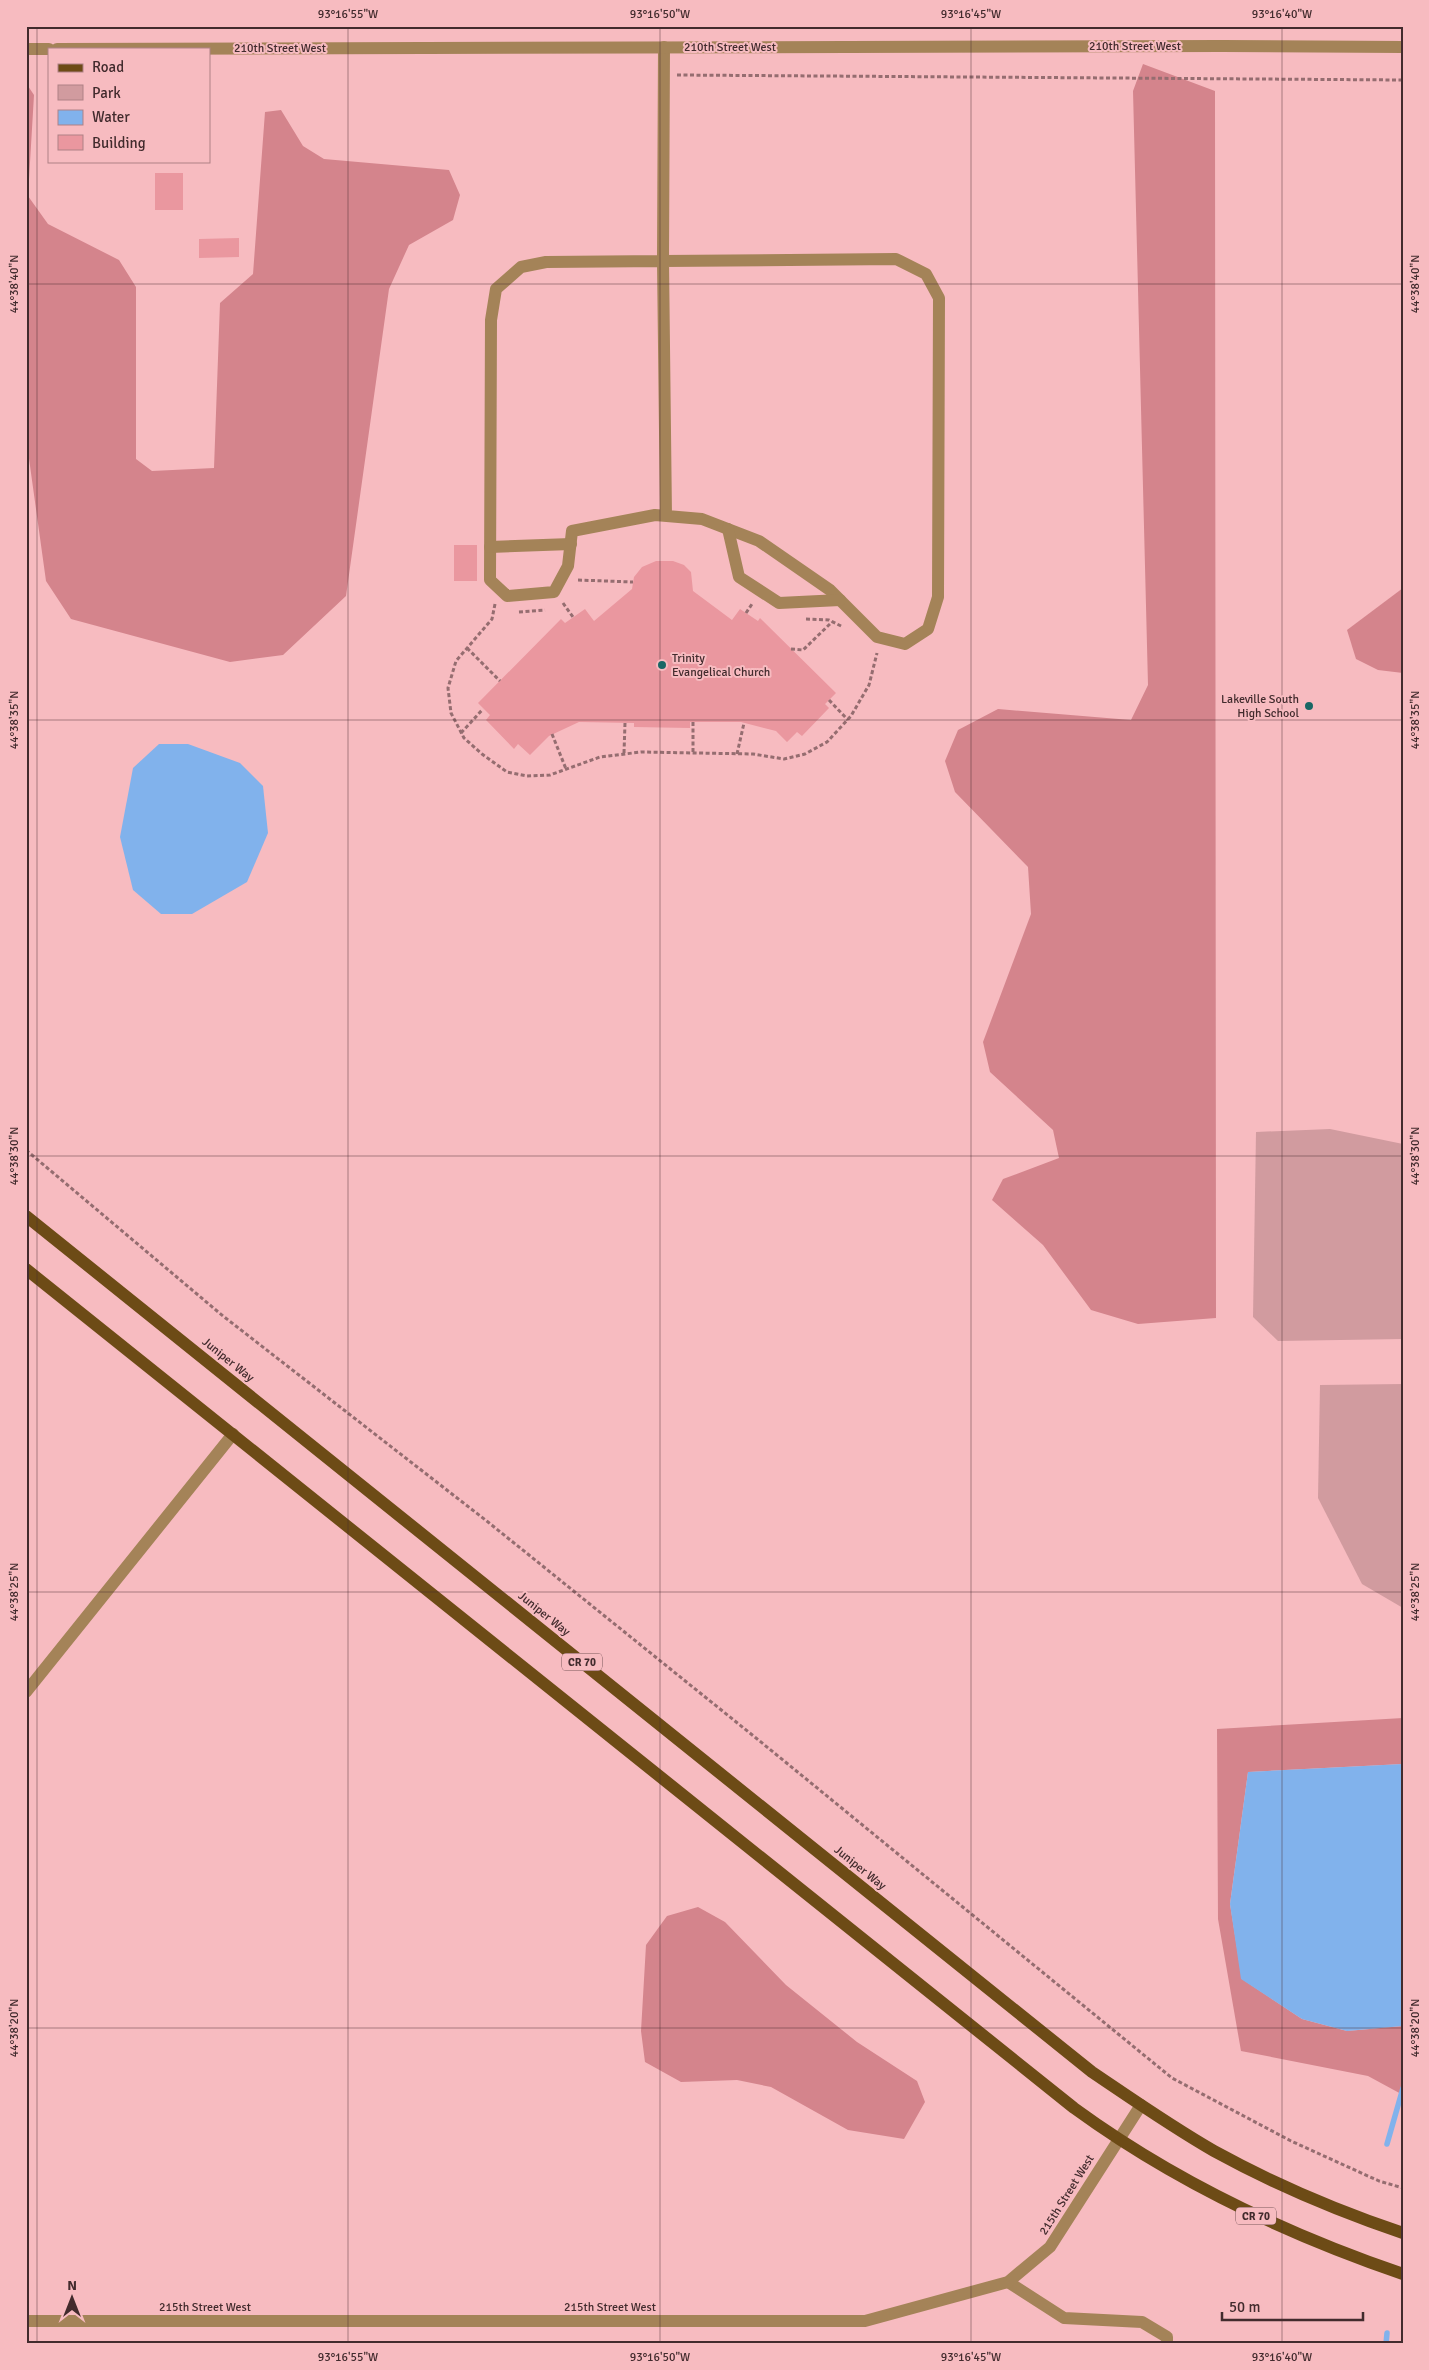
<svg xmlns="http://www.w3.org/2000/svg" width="1429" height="2370" viewBox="0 0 1429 2370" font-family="Signika,sans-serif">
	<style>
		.green { fill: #d19b9f }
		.forest { fill: #d4848c }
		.water { fill: #81b2ec }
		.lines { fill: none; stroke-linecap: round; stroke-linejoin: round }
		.stream { stroke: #81b2ec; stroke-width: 5.5 }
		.building { fill: #ea979f }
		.path { stroke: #956d70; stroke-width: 3; stroke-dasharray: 4 2.5; stroke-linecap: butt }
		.minor { stroke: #a48358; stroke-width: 12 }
		.major { stroke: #6d4b16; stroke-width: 12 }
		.ticks { fill: none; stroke: #422b2d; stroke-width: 1; stroke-opacity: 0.45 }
		.poi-dot { fill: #196765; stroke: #f7bbc0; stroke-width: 2 }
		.labels { text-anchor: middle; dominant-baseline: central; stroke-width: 4; stroke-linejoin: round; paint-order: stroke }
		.shield { fill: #f7bbc0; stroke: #785659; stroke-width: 1 }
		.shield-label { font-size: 11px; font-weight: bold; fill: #422b2d }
		.street-label { font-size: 12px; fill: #422b2d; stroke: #f7bbc0 }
		.poi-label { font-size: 12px; fill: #422b2d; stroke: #f7bbc0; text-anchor: start }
		.neatline { fill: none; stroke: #422b2d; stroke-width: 2 }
		.ticks-label { font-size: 12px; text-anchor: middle; fill: #422b2d }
	</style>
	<rect width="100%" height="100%" fill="#f7bbc0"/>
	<g class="green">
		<polygon points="1330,1129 1403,1144 1403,1339 1278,1341 1253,1317 1256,1132"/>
		<polygon points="1403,1384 1403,1608 1362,1584 1318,1498 1320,1385"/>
	</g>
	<g class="forest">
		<polygon points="1143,64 1215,91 1216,1318 1138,1324 1091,1310 1043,1245 992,1200 1003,1179 1059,1158 1053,1130 990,1072 983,1042 1031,914 1028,867 955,792 945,761 958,730 998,709 1131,720 1148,685 1133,91"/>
		<polygon points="26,83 34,95 28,196 48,224 119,260 136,287 136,459 152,471 214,468 220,303 253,274 265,112 281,110 303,146 324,159 449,170 460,195 453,220 409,245 389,289 346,596 283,655 230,662 71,619 46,581 26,437"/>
		<polygon points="1403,588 1403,673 1378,670 1356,659 1347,630"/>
		<polygon points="1403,1718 1403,1764 1248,1772 1230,1904 1242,1979 1302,2019 1347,2031 1403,2026 1403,2095 1368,2076 1241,2051 1218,1919 1217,1729"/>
		<polygon points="698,1907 725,1922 786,1985 857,2042 917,2081 925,2102 904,2139 848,2130 771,2087 737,2080 681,2082 645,2062 641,2031 646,1945 667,1916"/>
	</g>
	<g class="water">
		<polygon points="159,744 188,744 240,763 263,786 268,833 247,882 192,914 161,914 133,890 120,837 133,768"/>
		<polygon points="1403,1764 1403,2026 1347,2031 1302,2019 1241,1979 1230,1904 1248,1772"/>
	</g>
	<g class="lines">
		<g class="stream">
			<polyline points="1387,2144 1403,2088"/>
			<polyline points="1386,2344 1387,2333"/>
		</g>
	</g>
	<g class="building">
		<rect x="155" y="173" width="28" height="37"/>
		<polygon points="239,238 239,257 199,258 199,239"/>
		<rect x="454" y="545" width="23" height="36"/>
		<polygon points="656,561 673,561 684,565 691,572 693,591 732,620 740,609 758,621 760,618 836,693 825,704 829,708 802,736 797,732 787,742 776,731 741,722 690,722 690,728 634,727 634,723 579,722 549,736 530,755 518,744 514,749 486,720 490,715 478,703 561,619 565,623 585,609 594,621 632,589 634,577 642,567"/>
	</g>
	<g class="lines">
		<g class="path">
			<polyline points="677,75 1403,80"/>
			<polyline points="578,580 633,582"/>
			<polyline points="563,603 573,617"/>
			<polyline points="495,604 492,619 456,661 448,688 451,713 464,738 482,754 507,772 527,776 550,775 600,757 641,752 753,754 784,759 805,754 827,742 851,716 869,685 877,653"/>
			<polyline points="519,612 545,610"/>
			<polyline points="746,613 752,604"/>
			<polyline points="806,619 829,620 843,627"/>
			<polyline points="467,648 500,681"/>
			<polyline points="791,649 803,650 832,622"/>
			<polyline points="829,700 848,720"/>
			<polyline points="693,722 693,753"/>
			<polyline points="461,733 483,709"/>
			<polyline points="552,734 566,769"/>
			<polyline points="624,753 625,723"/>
			<polyline points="737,754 744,723"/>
			<polyline points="26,1150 223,1316 488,1522 756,1738 1172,2078 1291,2141 1379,2181 1403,2188"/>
		</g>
		<g class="minor">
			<polyline points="664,47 663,261 896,259 926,274 939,298 938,597 928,629 905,644 877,637 830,590 759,541 702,519 655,515 572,531 568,566 554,592 507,596 490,580 491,320 496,289 521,267 546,262 663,261 666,516"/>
			<polyline points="26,49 49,49"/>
			<polyline points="57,49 1222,46 1403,47"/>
			<polyline points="728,529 739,577 779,603 840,600"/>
			<polyline points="490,547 571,544"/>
			<polyline points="26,1692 233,1434"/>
			<polyline points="1008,2282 1064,2318 1142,2322 1167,2337 1167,2344"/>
			<polyline points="26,2321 865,2321 1008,2282 1050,2247 1141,2105"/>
		</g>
		<g class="major">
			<path d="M26,1216L1092,2072C1132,2099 1172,2127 1214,2151C1274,2184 1338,2211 1403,2233"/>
			<path d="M26,1269L1074,2108C1174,2181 1286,2234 1403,2274"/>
		</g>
	</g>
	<path class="ticks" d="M37,26V2344M348,26V2344M660,26V2344M971,26V2344M1282,26V2344M26,284H1403M26,720H1403M26,1156H1403M26,1592H1403M26,2028H1403"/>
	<g class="poi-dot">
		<circle cx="662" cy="665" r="5"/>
		<circle cx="1309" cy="706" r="5"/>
	</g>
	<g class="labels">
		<g class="shield">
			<rect x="562" y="1653.5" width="40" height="17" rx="4"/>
			<rect x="1236" y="2207.5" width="40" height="17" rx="4"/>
		</g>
		<g class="shield-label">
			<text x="582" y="1662">CR 70</text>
			<text x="1256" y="2216">CR 70</text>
		</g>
		<g class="street-label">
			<text x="1135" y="46">210th Street West</text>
			<text x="730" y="47">210th Street West</text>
			<text x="280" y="48">210th Street West</text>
			<text transform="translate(228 1360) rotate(39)">Juniper Way</text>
			<text transform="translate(544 1614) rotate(39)">Juniper Way</text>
			<text transform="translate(860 1868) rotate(39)">Juniper Way</text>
			<text transform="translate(1067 2195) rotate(-58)">215th Street West</text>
			<text x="205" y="2307">215th Street West</text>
			<text x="610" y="2307">215th Street West</text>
		</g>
		<g class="poi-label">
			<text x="672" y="658">Trinity<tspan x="672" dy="14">Evangelical Church</tspan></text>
			<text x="1299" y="699" text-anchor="end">Lakeville South<tspan x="1299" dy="14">High School</tspan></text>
		</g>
	</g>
	<rect width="1429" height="2370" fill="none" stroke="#f7bbc0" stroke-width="55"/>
	<rect x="48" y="48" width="162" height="115" fill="#f7bbc0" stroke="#af8185"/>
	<rect x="58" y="64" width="25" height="8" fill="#6d4b16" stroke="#af8185"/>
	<text x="92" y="72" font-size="15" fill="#422b2d">Road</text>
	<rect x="58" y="85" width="25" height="15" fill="#d19b9f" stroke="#af8185"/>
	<text x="92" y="98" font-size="15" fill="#422b2d">Park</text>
	<rect x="58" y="110" width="25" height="15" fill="#81b2ec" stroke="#af8185"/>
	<text x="92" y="122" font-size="15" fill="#422b2d">Water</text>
	<rect x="58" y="135" width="25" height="15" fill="#ea979f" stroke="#af8185"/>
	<text x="92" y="148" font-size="15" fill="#422b2d">Building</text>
	<g transform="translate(72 2298)" stroke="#f7bbc0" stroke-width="4" paint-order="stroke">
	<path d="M0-4L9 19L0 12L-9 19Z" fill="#422b2d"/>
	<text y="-8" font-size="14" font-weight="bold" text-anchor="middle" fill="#422b2d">N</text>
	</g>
	<path d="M1222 2312v8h141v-8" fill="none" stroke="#422b2d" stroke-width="2.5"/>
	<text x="1229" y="2312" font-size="15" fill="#422b2d" stroke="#f7bbc0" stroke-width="4" paint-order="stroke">50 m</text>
	<rect x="28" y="28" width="1374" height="2314" class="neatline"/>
	<g class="ticks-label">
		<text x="348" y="18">93°16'55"W</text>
		<text x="660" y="18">93°16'50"W</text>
		<text x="971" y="18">93°16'45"W</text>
		<text x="1282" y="18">93°16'40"W</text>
		<text transform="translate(14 284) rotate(-90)" y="4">44°38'40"N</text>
		<text transform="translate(1415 284) rotate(-90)" y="4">44°38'40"N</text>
		<text transform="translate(14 720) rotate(-90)" y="4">44°38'35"N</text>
		<text transform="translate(1415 720) rotate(-90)" y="4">44°38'35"N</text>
		<text transform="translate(14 1156) rotate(-90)" y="4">44°38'30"N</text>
		<text transform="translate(1415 1156) rotate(-90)" y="4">44°38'30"N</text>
		<text transform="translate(14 1592) rotate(-90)" y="4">44°38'25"N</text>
		<text transform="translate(1415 1592) rotate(-90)" y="4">44°38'25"N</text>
		<text transform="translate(14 2028) rotate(-90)" y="4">44°38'20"N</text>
		<text transform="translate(1415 2028) rotate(-90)" y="4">44°38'20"N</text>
		<text x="348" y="2361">93°16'55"W</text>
		<text x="660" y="2361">93°16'50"W</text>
		<text x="971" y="2361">93°16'45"W</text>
		<text x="1282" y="2361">93°16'40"W</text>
	</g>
</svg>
